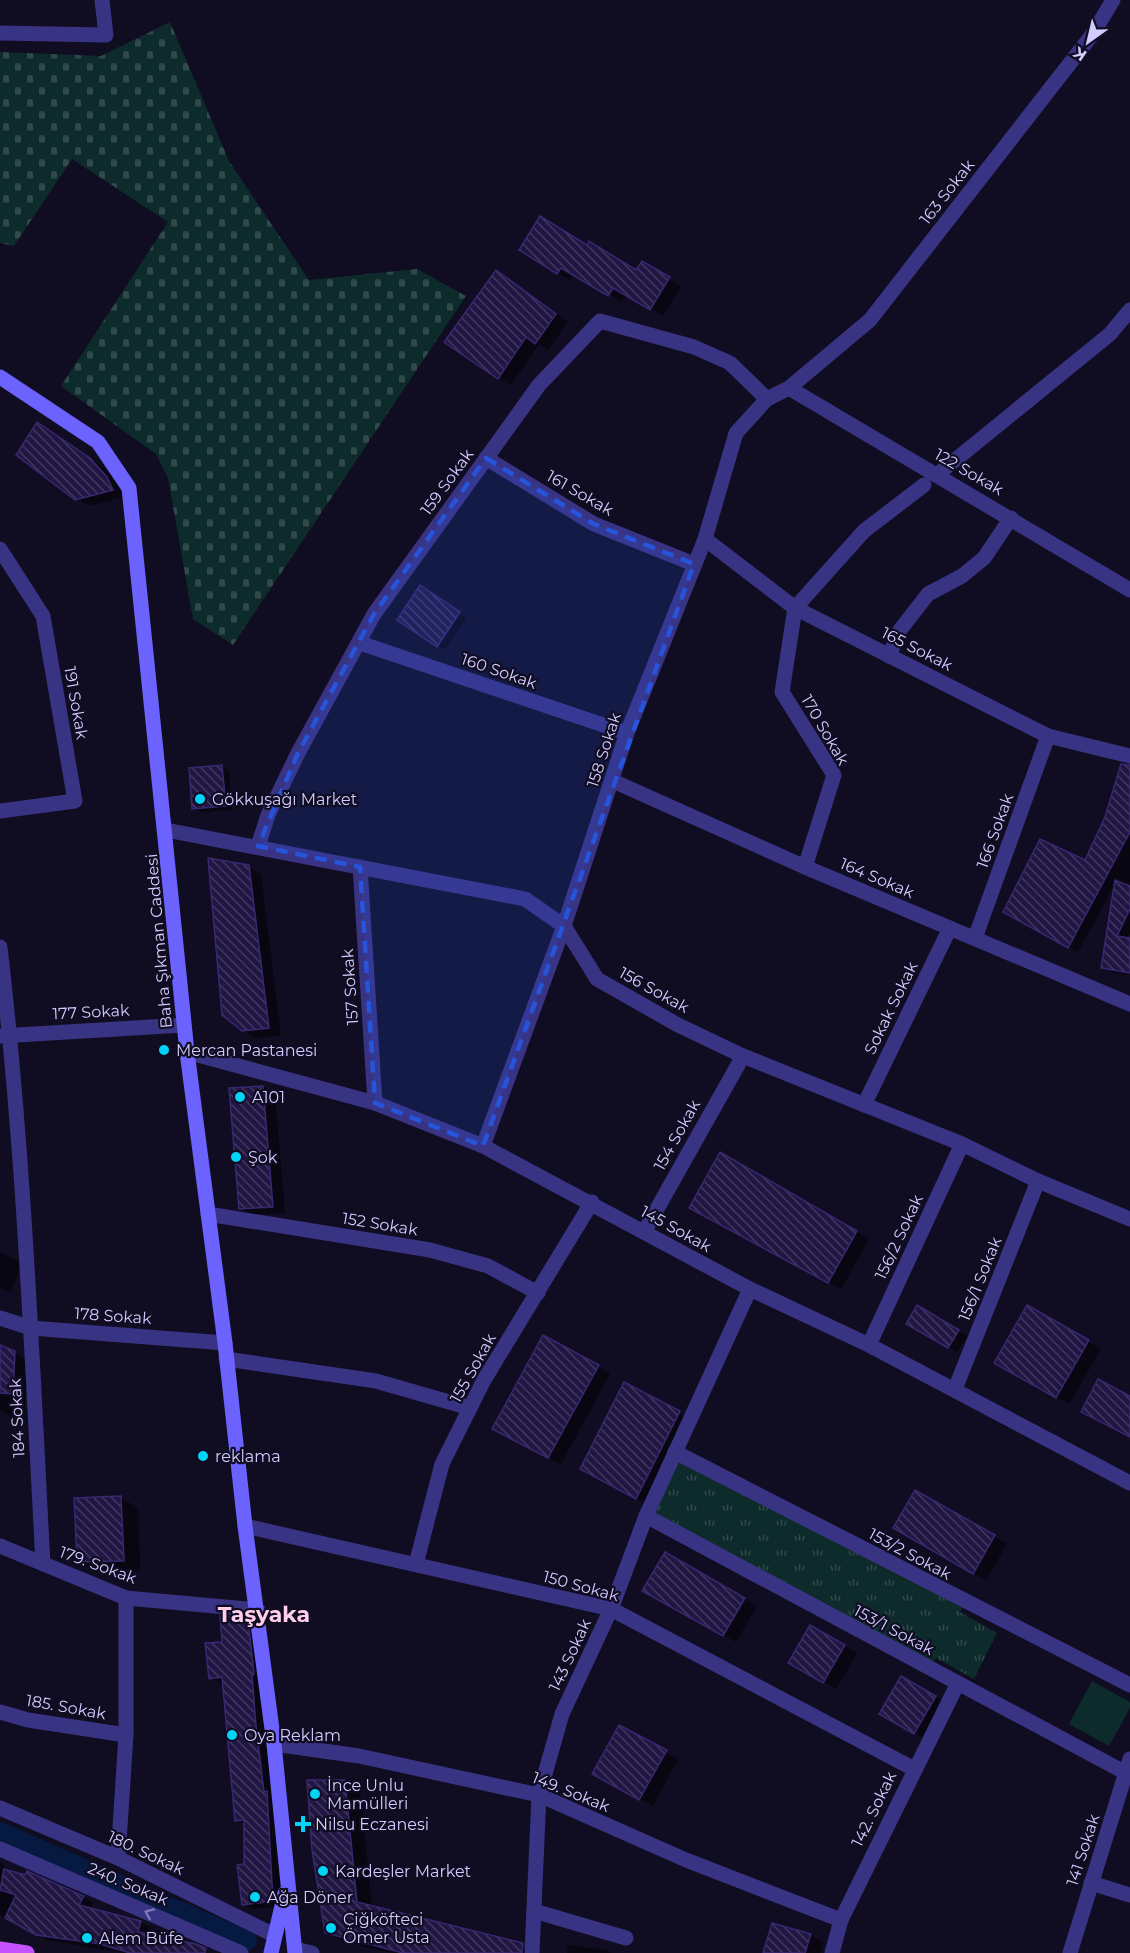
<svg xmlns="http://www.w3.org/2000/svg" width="1130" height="1953" viewBox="0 0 1130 1953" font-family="Montserrat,sans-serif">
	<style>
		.cemetery { fill: url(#cemetery-stones) }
		.park { fill: url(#park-tufts) }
		.pitch { fill: #0e2b2b }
		.shadow { fill: #0007 }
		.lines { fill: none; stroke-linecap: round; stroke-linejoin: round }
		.canal { stroke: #061940; stroke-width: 20 }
		.building { fill: url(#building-back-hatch); stroke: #382771; stroke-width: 1.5 }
		.minor { stroke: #393383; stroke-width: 15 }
		.tertiary { stroke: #393383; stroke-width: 15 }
		.secondary { stroke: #6c63ff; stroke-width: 15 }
		.primary { stroke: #c453ff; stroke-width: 15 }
		.oneway { stroke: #7e78bb }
		.marked { fill: #2654da; fill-opacity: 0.2; stroke: #2654da; stroke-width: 4.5; stroke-dasharray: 12 8; stroke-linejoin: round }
		.poi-dot { fill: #00d5f7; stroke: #100c21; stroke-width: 2 }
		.labels { text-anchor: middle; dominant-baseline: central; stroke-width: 4.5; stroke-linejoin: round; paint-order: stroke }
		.street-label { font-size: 16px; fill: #d3ccff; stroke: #100c21 }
		.poi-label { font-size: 16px; fill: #d3ccff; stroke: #100c21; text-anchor: start }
		.district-label { font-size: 22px; font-weight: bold; fill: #ffceeb; stroke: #100c21 }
	</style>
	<defs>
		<pattern id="cemetery-stones" width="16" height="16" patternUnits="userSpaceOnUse" patternTransform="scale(1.5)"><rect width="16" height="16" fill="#0e2b2b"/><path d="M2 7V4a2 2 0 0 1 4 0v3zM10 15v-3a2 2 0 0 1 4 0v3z" fill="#30494b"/></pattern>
		<pattern id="park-tufts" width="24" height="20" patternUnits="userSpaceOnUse" patternTransform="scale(1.5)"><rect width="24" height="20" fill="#0e2b2b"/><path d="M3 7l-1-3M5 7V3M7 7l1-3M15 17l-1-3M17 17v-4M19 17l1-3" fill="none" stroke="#30494b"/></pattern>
		<pattern id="building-back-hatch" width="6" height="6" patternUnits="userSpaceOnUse" patternTransform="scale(1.5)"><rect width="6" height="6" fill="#211643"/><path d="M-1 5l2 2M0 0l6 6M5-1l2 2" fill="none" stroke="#40375f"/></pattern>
	</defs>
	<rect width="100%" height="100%" fill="#100c21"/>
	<polygon class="cemetery" points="170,22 229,161 309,280 417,269 466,296 233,645 193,619 168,478 156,454 61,386 168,222 72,159 14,246 0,243 0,52 101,56"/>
	<polygon class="park" points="675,1452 964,1603 960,1612 997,1633 974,1679 936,1658 929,1670 646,1516"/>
	<polygon class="pitch" points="1092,1681 1130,1702 1130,1708 1109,1746 1069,1724"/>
	<g class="shadow">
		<polygon points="521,250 637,272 642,263 681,286 663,316 627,294 622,302 574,274 570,280"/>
		<polygon points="496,272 568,322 548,350 539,344 511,385 499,377"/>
		<polygon points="50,431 103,467 119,486 124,497 89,506 76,498"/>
		<polygon points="428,592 467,618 445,650 438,646"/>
		<polygon points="221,766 229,771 233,810 202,812 194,808"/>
		<polygon points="1130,778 1130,933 1127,939 1130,940 1130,975 1112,972 1103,967 1117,880 1078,952 1005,912 1085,862"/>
		<polygon points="248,867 261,874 281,1035 256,1038 243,1030"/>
		<polygon points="263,1087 275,1095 285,1213 253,1215 240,1208"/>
		<polygon points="720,1154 869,1239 841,1289 704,1214"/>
		<polygon points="0,1252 22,1263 11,1292 0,1288"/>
		<polygon points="918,1307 967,1336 957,1352 908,1323"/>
		<polygon points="1028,1307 1101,1349 1069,1404 996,1363"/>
		<polygon points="0,1347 27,1360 24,1421 0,1411"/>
		<polygon points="598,1366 610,1374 561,1464 506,1435"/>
		<polygon points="624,1384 692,1420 649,1505 594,1476"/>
		<polygon points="916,1492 1007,1544 986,1580 895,1528"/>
		<polygon points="121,1498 138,1508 140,1570 95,1571 78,1561"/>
		<polygon points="665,1554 757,1606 736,1642 644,1590"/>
		<polygon points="247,1620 257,1626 282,1906 253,1909 243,1904 245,1825 237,1820 224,1683 210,1678 224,1643"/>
		<polygon points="810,1627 857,1653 836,1689 790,1663"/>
		<polygon points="902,1678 948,1704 927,1740 881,1714"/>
		<polygon points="620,1727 678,1759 653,1806 594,1774"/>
		<polygon points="345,1782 360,1791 372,1907 522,1945 537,1953 391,1953 342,1941 327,1932"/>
		<polygon points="0,1862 4,1865 3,1870 83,1897 93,1903 90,1910 141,1922 151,1928 149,1935 198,1953 124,1953 47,1940 0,1915"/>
		<polygon points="810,1935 823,1942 820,1953 765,1953"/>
		<polygon points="568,1945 606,1950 611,1953 567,1953"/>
	</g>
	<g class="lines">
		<polyline class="canal" points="0,1832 247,1941"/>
	</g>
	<g class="building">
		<polygon points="540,216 587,245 589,241 636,270 642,261 670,277 650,310 613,288 608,296 561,268 557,274 519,250"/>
		<polygon points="496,270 556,314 535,344 526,337 498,379 444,342"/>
		<polygon points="37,422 90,458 107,477 113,490 75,500 16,455"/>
		<polygon points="420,585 460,612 437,647 397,620"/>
		<polygon points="1121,764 1130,765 1130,832 1068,948 1003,912 1040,839 1085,860 1105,817"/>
		<polygon points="222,765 226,806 192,809 189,768"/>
		<polygon points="208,858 249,865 269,1028 242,1031 222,1015"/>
		<polygon points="1115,880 1130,886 1130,909 1117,936 1130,938 1130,973 1101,968"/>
		<polygon points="263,1086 273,1207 239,1209 229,1088"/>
		<polygon points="720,1152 857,1231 828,1283 689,1208"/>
		<polygon points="917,1305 959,1330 948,1348 906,1324"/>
		<polygon points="1027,1305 1089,1340 1056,1398 994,1363"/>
		<polygon points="543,1335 599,1365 548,1458 492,1429"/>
		<polygon points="0,1345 15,1351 13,1394 0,1393"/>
		<polygon points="1098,1379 1130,1396 1130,1437 1081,1412"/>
		<polygon points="624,1382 680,1411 636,1499 580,1469"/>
		<polygon points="915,1490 995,1535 973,1574 893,1528"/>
		<polygon points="121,1496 124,1561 77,1562 74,1498"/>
		<polygon points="665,1552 745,1598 723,1636 642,1591"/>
		<polygon points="220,1616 248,1619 254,1674 252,1675 256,1726 264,1792 267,1791 273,1901 242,1905 237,1865 244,1864 244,1820 235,1821 222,1677 209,1679 205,1643 222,1642"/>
		<polygon points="810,1625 845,1645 823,1683 788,1663"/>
		<polygon points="901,1676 936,1696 914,1734 879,1714"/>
		<polygon points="619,1725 667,1750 639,1800 592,1774"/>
		<polygon points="307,1780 345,1780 357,1902 523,1943 522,1953 403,1953 325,1933 312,1850"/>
		<polygon points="4,1869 25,1875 27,1871 84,1896 79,1905 141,1921 138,1932 196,1944 206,1948 205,1953 130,1953 100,1944 36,1935 5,1918 16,1895 0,1890"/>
		<polygon points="772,1923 811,1934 805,1953 763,1953"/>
	</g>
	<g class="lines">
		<g class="minor">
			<polyline points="0,33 106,35 102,0"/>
			<polyline points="789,388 1130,590"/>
			<polyline points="486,458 594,524 694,564"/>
			<polyline points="938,474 1110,334 1130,310"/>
			<polyline points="705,539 795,608 1048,736 1130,756"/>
			<polyline points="0,549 43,616 75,801 0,811"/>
			<polyline points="360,643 627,733"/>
			<polyline points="889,656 900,630 928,594 962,576 984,558 1011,518"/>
			<polyline points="613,781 805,867 1130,1004"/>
			<polyline points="166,830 525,899 564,926 597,979 678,1025 743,1056 962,1144 1038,1181 1130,1219"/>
			<polyline points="258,846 268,815 298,753 374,614 539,385 600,321 694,347 730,363 767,399"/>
			<polyline points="360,867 375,1103"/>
			<polyline points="805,867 834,775 782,692 795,608 864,531 924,485"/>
			<polyline points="975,938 1048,736"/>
			<path d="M0,947C24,1152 32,1359 43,1564"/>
			<polyline points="187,1052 375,1103 483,1146 750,1289 869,1345 1130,1483"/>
			<polyline points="864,1105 950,928"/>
			<polyline points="483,1146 564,926 627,733 705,539 736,433 767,399 789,388 870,320 1092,35 1113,0"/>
			<polyline points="208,1214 430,1250 488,1266 538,1293"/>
			<polyline points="644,1232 743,1056"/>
			<polyline points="0,1318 31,1328 225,1343"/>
			<polyline points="869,1345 962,1144"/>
			<polyline points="226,1359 376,1381 470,1408"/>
			<polyline points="955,1389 1038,1181"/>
			<polyline points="675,1452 1130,1685"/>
			<polyline points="646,1516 1126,1773"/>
			<polyline points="245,1526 611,1609 914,1769"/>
			<polyline points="0,1546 126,1598 258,1610"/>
			<polyline points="416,1564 442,1464 484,1380 592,1202"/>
			<polyline points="0,1712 28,1720 126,1735"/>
			<polyline points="274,1744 359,1756 539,1795 686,1860 841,1920"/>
			<polyline points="0,1808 118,1858 274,1935"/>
			<polyline points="0,1849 241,1953"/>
			<polyline points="118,1858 126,1735 126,1598"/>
			<polyline points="1091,1883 1130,1895"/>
			<polyline points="534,1911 626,1938"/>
			<polyline points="295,1949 312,1953"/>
			<polyline points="532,1953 539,1795 562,1714 611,1609 646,1516 750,1289"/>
			<polyline points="832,1953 841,1920 957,1685"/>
			<polyline points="1070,1953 1130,1759"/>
		</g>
		<polyline class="tertiary" points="0,1036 184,1025"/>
		<g class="secondary">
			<polyline points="0,377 98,442 129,488 187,1052 225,1343 245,1526 274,1744 295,1953"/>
			<polyline points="271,1953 285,1893"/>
		</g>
		<polyline class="primary" points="0,1949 27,1953"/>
	</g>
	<defs><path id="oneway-chevron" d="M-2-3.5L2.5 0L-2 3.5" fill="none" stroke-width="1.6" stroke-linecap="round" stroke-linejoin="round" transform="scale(1.5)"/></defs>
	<use class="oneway" href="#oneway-chevron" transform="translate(149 1913) rotate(-157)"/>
	<path class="marked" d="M486,458L594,524L694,564L483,1146L375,1103L360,867L258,846L298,753L374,614Z"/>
	<g class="poi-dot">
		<circle cx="200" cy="799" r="6"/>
		<circle cx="164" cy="1050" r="6"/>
		<circle cx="240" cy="1097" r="6"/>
		<circle cx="236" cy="1157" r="6"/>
		<circle cx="203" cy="1456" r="6"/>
		<circle cx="232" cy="1735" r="6"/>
		<circle cx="315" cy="1794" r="6"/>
		<path d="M300 1815h6v6h6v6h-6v6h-6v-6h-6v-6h6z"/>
		<circle cx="323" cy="1871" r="6"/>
		<circle cx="255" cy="1897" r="6"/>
		<circle cx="331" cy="1928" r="6"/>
		<circle cx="87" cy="1938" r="6"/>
	</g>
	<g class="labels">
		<g class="street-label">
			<text transform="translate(947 192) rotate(-52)">163 Sokak</text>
			<text transform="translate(969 472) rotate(30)">122 Sokak</text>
			<text transform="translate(447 482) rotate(-54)">159 Sokak</text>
			<text transform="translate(580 493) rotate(30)">161 Sokak</text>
			<text transform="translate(917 649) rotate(27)">165 Sokak</text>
			<text transform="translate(499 671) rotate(19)">160 Sokak</text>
			<text transform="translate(76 703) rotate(80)">191 Sokak</text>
			<text transform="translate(825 730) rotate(60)">170 Sokak</text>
			<text transform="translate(604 750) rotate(-72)">158 Sokak</text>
			<text transform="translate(995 831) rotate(-70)">166 Sokak</text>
			<text transform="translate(877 878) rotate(23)">164 Sokak</text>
			<text transform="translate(159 941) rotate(-95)">Baha Şıkman Caddesi</text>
			<text transform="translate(350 987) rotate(-94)">157 Sokak</text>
			<text transform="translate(654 990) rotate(29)">156 Sokak</text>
			<text transform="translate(891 1008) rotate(-64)">Sokak Sokak</text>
			<text transform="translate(91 1012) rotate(-3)">177 Sokak</text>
			<text transform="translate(677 1135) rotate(-61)">154 Sokak</text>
			<text transform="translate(380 1224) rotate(9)">152 Sokak</text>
			<text transform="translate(676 1229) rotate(29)">145 Sokak</text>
			<text transform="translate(899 1237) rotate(-65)">156/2 Sokak</text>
			<text transform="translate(980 1279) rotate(-68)">156/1 Sokak</text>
			<text transform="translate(113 1316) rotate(4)">178 Sokak</text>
			<text transform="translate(473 1368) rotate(-61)">155 Sokak</text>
			<text transform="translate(17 1418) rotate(-93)">184 Sokak</text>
			<text transform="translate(910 1554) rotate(28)">153/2 Sokak</text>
			<text transform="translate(98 1565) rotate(20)">179. Sokak</text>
			<text transform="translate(581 1586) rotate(15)">150 Sokak</text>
			<text transform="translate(894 1630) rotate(28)">153/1 Sokak</text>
			<text transform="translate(570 1655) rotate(-65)">143 Sokak</text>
			<text transform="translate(66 1707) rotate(10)">185. Sokak</text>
			<text transform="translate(571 1792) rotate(22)">149. Sokak</text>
			<text transform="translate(874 1809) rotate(-64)">142. Sokak</text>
			<text transform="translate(1083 1850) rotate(-72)">141 Sokak</text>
			<text transform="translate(146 1853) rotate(25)">180. Sokak</text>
			<text transform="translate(128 1884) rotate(23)">240. Sokak</text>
		</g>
		<g class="poi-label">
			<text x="212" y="799">Gökkuşağı Market</text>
			<text x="176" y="1050">Mercan Pastanesi</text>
			<text x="252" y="1097">A101</text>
			<text x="248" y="1157">Şok</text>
			<text x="215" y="1456">reklama</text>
			<text x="244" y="1735">Oya Reklam</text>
			<text x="327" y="1785">İnce Unlu<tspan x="327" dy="18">Mamülleri</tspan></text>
			<text x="315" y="1824">Nilsu Eczanesi</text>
			<text x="335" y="1871">Kardeşler Market</text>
			<text x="267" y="1897">Ağa Döner</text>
			<text x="343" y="1919">Çiğköfteci<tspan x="343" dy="18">Ömer Usta</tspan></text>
			<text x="99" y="1938">Alem Büfe</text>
		</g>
		<g class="district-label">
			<text x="264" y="1614">Taşyaka</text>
		</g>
	</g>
	<g transform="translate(1088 42) rotate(214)" stroke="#100c21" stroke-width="4.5" paint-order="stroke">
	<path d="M0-4.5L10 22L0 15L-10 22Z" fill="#d3ccff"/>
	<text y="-9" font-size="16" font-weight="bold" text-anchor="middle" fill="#d3ccff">K</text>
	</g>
</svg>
